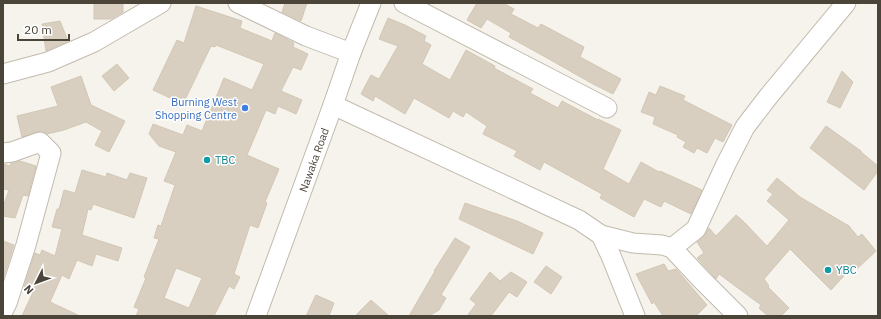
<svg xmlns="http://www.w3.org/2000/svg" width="881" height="319" viewBox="0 0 881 319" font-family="'IBM Plex Sans',sans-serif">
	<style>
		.building { fill: #d8cfc1; stroke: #d3c7b4; fill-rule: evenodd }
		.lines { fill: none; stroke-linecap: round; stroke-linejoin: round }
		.minor-casing { stroke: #c2bbae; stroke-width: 21 }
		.minor { stroke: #fff; stroke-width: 19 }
		.shop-dot { fill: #3f7fe0; stroke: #fff; stroke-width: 1.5 }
		.culture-dot { fill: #0f9aa8; stroke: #fff; stroke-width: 1.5 }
		.labels { text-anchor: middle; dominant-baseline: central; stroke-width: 3; stroke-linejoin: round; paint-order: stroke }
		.shop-label { font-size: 11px; fill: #366cbe; stroke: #fff; text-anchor: end }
		.culture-label { font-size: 11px; fill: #0d838f; stroke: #fff; text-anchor: start }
		.street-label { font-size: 11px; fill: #4b4439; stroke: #fff }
	</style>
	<rect width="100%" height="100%" fill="#f6f3ec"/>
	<g class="building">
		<polygon points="94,3 123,3 123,12 111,19 94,19"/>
		<polygon points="285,3 307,3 301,21 282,12"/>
		<polygon points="477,3 503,3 514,9 511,14 538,28 541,24 584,47 580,57 621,79 613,94 593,84 540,54 509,37 511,33 487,19 481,28 467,20"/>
		<path d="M196,6L242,21L240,28L272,41L275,33L294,43L293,47L308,54L301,70L293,67L281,91L302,100L296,114L278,106L275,114L266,110L247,155L279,169L265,202L267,203L258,228L250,225L234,274L240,277L234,289L229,286L214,316H136L139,309L134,307L146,278L144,277L159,239L154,238L158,225L161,226L175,185L164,181L176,152L159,146L149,134L153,124L183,135L187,125L202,131L224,78L252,90L264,64L216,45L215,47L211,46L183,104L153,90L177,40L184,43ZM176,268L202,278L189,308L164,298Z"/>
		<polygon points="388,18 405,25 426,36 424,41 431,45 422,64 450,80 466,50 495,66 494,68 533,89 530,93 558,108 562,101 598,120 598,119 621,130 603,169 629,184 641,162 659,172 660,171 702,190 691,214 664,201 661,207 644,199 634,217 600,198 602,194 544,162 540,170 514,156 517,151 483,134 487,126 466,112 463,117 453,111 449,118 414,98 405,114 375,96 373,101 361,94 371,75 379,79 398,46 379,39"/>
		<polygon points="60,21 68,41 46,51 42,24"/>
		<polygon points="117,64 129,78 114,91 102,76"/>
		<polygon points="842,71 853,82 840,108 827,102"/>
		<polygon points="81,76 91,105 125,121 109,152 95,145 102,131 86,122 64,130 47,134 42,131 37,132 22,137 17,116 58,106 51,87"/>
		<polygon points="660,86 685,96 683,100 732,125 723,142 715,138 707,153 697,148 694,153 683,147 686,142 677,137 678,135 653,124 655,117 641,112 649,92 656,95"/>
		<polygon points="826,126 861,151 861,152 878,166 878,171 864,190 810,148"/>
		<polygon points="20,161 36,166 28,196 23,195 15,218 3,216 3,207 9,190 3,189 3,164 10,166 11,163"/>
		<polygon points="82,170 106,177 107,173 127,180 130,173 147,178 134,218 93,204 91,210 88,209 82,235 122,248 118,261 96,254 92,266 77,260 69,279 62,275 50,302 80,316 22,316 34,290 24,287 35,253 40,255 42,250 55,256 62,229 52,227 57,209 59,209 64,190 75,193"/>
		<polygon points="777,178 800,197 849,226 858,237 862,234 876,251 857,269 854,265 831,290 790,249 764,279 769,286 768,287 789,308 781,316 768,316 759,308 761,305 719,274 716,279 708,270 697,258 704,253 697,242 703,237 709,228 716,236 736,215 743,221 767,246 789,220 767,201 773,194 767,190"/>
		<polygon points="465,203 517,221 543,233 533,254 459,219"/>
		<polygon points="455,238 470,247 441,295 446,298 439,310 429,316 409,316 435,271 434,271"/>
		<polygon points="3,241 14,245 3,279"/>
		<polygon points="664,264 668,271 676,269 707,305 696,316 663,316 654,302 652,304 636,274"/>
		<polygon points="546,266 562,277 551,294 534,282"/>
		<polygon points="490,272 500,281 511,272 527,282 517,297 509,292 491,316 467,316 476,304 470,299"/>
		<polygon points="316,295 334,303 329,316 306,316"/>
		<polygon points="371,300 389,316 355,316"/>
	</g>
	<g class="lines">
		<g class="minor-casing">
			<g id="minor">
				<polyline points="238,3 306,36 351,53"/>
				<polyline points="404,3 607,108"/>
				<polyline points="3,74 48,62 94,42 161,3"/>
				<polyline points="333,105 579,220 601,235 611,256 635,316"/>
				<polyline points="3,153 12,152 40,142 51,153 26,245 7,303 3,311"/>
				<polyline points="601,235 633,243 662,245 672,248 696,229 726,164 745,127 768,97 846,3"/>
				<polyline points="672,248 700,278 738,316"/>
				<polyline points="256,316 333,105 351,53 371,3"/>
			</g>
		</g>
		<use href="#minor" class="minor"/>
	</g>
	<circle class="shop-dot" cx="245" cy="108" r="4"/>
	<g class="culture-dot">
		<circle cx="207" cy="160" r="4"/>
		<circle cx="828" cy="270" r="4"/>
	</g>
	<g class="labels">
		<g class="shop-label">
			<text x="237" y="102">Burning West<tspan x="237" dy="13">Shopping Centre</tspan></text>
		</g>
		<g class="culture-label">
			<text x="215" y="160">TBC</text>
			<text x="836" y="270">YBC</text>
		</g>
		<g class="street-label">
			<text transform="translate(314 160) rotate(-70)">Nawaka Road</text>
		</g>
	</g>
	<rect width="881" height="319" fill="none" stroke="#4b4439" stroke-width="8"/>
	<g transform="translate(36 283) rotate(228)" stroke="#ffffff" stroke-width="3" paint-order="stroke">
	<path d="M0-3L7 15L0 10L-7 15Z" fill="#4b4439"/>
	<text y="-6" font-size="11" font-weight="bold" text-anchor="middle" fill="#4b4439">N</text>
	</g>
	<path d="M18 34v6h51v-6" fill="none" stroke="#4b4439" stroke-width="2"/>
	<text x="24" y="34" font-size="12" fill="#4b4439" stroke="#ffffff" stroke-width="3" paint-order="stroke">20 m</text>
</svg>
